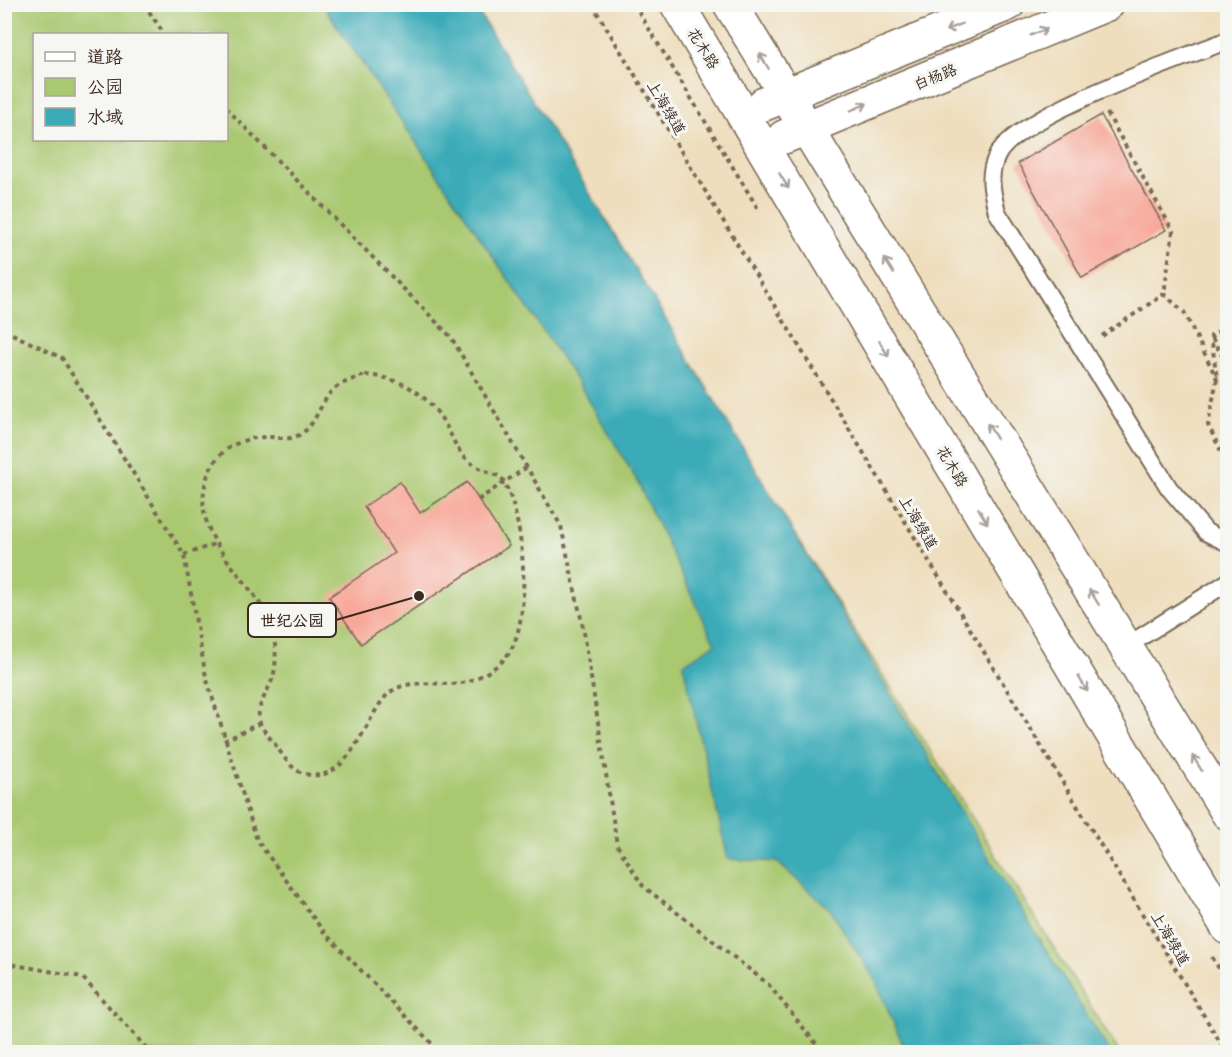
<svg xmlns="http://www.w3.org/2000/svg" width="1232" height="1057" viewBox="0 0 1232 1057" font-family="Mali,'LXGW WenKai TC',sans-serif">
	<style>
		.green { fill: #a9c870; stroke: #727947; stroke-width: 1.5; fill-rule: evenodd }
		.water { fill: #3babb8; stroke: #3b6a6b; stroke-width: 1.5 }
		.building { fill: #f8a393 }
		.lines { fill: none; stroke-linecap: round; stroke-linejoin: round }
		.service-casing { stroke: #7a6956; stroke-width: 20 }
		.secondary-casing { stroke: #7a6956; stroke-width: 36 }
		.path { stroke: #7a6956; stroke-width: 4; stroke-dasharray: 4.5 4.5; stroke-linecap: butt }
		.service { stroke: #fff; stroke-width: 16 }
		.secondary { stroke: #fff; stroke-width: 33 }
		.oneway { stroke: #a79f9a }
		.labels { text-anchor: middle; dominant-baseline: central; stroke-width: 6; stroke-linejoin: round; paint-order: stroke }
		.street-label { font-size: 15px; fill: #3b2a1e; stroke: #f6f6f2 }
		.leader { fill: none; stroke: #3b2a1e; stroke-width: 2 }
		.callout-dot { fill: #3b2a1e; stroke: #f6f6f2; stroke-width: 2 }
		.callout { fill: #f6f6f2; stroke: #3b2a1e; stroke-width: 2 }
		.callout-label { font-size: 16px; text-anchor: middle; font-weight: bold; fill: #3b2a1e }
	</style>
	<rect width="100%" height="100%" fill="#f6f6f2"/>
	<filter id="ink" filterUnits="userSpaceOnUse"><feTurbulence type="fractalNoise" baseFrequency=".0167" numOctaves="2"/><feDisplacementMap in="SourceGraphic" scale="12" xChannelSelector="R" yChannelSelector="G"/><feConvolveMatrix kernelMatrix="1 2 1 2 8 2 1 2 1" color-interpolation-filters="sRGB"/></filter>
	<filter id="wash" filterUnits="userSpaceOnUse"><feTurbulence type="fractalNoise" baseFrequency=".008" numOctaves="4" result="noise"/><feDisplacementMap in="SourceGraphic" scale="24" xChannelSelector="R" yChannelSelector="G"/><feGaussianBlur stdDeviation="1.35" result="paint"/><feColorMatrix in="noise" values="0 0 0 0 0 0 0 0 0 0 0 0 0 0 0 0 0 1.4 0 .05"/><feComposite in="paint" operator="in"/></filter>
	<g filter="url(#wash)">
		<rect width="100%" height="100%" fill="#eedebd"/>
		<path class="green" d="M5,5H463L1119,1052H5ZM34,34H226V140H34Z"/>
		<path class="water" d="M323,5H474C690,351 892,707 1110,1052H906L875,980L830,909L777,862L728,859L683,664L715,644L635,477L579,384Z"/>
		<g id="blocks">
			<g class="building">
				<polygon points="1101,115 1166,230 1082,278 1018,163"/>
				<polygon points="400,482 420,513 467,482 509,546 361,644 329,597 394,553 364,507"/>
			</g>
		</g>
	</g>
	<g filter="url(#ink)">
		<use href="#blocks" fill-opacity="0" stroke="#7a6956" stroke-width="1.5"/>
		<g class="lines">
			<g class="service-casing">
				<g id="service">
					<path d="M1228,40C1179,60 1020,114 998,154C987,174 992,192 997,212L1169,488L1206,532L1228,543"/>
					<polyline points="1125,647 1228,582"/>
				</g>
			</g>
			<g class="secondary-casing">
				<g id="secondary">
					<polyline points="677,4 1228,928"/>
					<polyline points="730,4 1228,813"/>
					<polyline points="764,104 1008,4"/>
					<polyline points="784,137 1107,4"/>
				</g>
			</g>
			<g class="path">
				<polyline points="144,4 164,34"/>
				<polyline points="592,4 1226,1052"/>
				<polyline points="634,4 760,212"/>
				<polyline points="226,108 451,337 561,526 584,632 617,845 643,886 768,984 823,1052"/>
				<polyline points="1107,113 1173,231 1164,294 1184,312 1217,379"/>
				<polyline points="1228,326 1211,336 1217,379 1208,425 1228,465"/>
				<polyline points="4,330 62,358 184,555 206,677 257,840 323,931 440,1052"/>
				<polyline points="1102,336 1164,294"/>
				<polyline points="1212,338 1228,366"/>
				<path d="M365,375C401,378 426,392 445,424C452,435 455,447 464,457C474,467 488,472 501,477C525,513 534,624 506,657C498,667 481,677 469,681C445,689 409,675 388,694C364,717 348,792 300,772C290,767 283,756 277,747C272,740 263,731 260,723C254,708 269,691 273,677C277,664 276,646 273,633C259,578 189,546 206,481C214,450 240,437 269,437C277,437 287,440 294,437C314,431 318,407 330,393C339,383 353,379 365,375Z"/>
				<polyline points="478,500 527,467"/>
				<polyline points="184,555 215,544"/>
				<polyline points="224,741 260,723"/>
				<polyline points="1212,957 1228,983"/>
				<polyline points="4,963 82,977 150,1052"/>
			</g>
			<use href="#service" class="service"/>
			<use href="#secondary" class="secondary"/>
		</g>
		<defs><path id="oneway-shaft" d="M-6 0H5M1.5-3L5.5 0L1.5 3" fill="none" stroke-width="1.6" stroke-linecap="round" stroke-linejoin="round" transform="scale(1.5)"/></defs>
		<g class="oneway">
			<use href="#oneway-shaft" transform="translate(954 27) rotate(158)"/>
			<use href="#oneway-shaft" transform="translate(1039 32) rotate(-22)"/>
			<use href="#oneway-shaft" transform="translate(764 61) rotate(-121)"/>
			<use href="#oneway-shaft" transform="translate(859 107) rotate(-23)"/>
			<use href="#oneway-shaft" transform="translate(784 181) rotate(59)"/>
			<use href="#oneway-shaft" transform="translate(889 266) rotate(-122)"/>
			<use href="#oneway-shaft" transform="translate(884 349) rotate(59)"/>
			<use href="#oneway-shaft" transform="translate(992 431) rotate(-122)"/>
			<use href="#oneway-shaft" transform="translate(983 516) rotate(59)"/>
			<use href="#oneway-shaft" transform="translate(1094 597) rotate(-122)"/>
			<use href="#oneway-shaft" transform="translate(1083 684) rotate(59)"/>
			<use href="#oneway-shaft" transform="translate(1197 763) rotate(-122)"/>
		</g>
	</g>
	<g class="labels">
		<g class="street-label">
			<text transform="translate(704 48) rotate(58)">花木路</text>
			<text transform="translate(935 76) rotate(-22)">白杨路</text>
			<text transform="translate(667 107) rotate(59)">上海绿道</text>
			<text transform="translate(953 466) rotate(59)">花木路</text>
			<text transform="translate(919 522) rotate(59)">上海绿道</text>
			<text transform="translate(1171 938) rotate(59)">上海绿道</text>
		</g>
	</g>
	<path class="leader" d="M419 596L336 620"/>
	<circle class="callout-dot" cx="419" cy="596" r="6"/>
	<rect class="callout" x="248" y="603" width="88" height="34" rx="6"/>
	<g class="callout-label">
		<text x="292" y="626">世纪公园</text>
	</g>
	<rect width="1232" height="1057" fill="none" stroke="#f6f6f2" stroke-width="24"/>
	<rect x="33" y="33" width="195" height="108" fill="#f6f6f2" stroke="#aba49d" stroke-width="1.5"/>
	<rect x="45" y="52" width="30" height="9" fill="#ffffff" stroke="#aba49d" stroke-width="1.5"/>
	<text x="87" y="63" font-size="18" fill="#3b2a1e">道路</text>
	<rect x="45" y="78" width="30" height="18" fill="#a9c870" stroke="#aba49d" stroke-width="1.5"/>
	<text x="87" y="93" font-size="18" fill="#3b2a1e">公园</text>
	<rect x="45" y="108" width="30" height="18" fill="#3babb8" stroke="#aba49d" stroke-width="1.5"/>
	<text x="87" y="123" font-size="18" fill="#3b2a1e">水域</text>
</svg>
